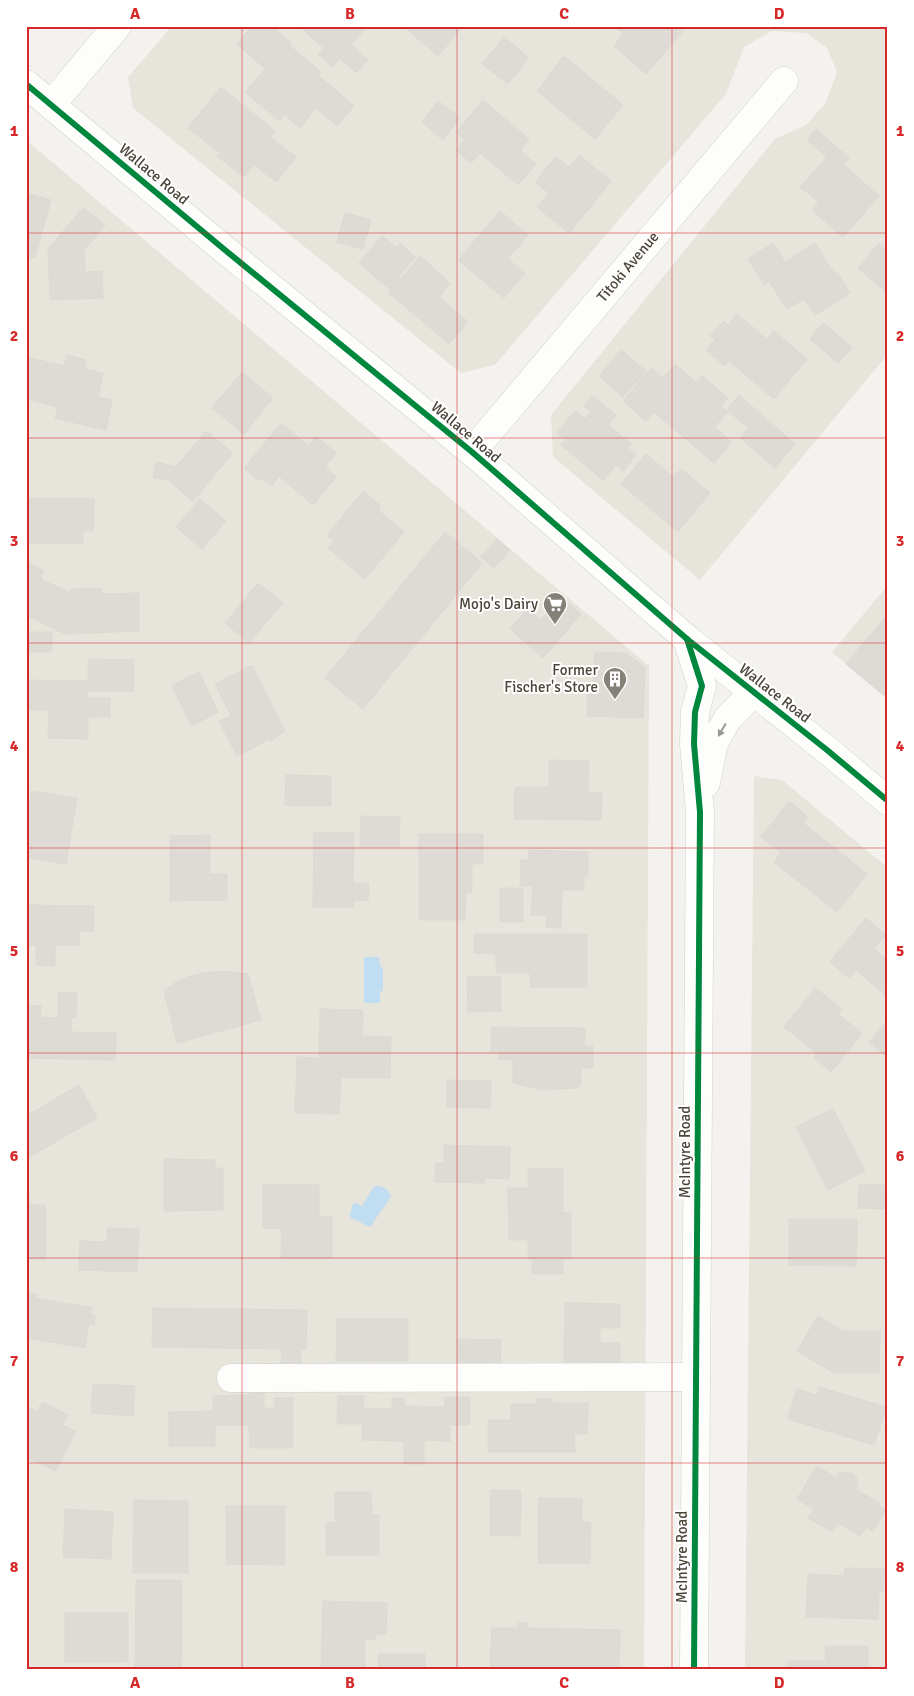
<svg xmlns="http://www.w3.org/2000/svg" width="914" height="1696" viewBox="0 0 914 1696" font-family="Signika,sans-serif">
	<style>
		.residential { fill: #e7e4dc }
		.water { fill: #c0ddf1 }
		.building { fill: #dedbd6; stroke: #dcd9d4 }
		.lines { fill: none; stroke-linecap: round; stroke-linejoin: round }
		.minor-casing { stroke: #d2d0cb; stroke-width: 29 }
		.minor { stroke: #fdfdfc; stroke-width: 28 }
		.cycleway-casing { stroke: #fff; stroke-width: 9 }
		.cycleway { stroke: #00873e; stroke-width: 6 }
		.oneway { fill: #9b9791 }
		.grid { fill: none; stroke: #d62828; stroke-width: 1; stroke-opacity: 0.55 }
		.labels { text-anchor: middle; dominant-baseline: central; stroke-width: 4; stroke-linejoin: round; paint-order: stroke }
		.street-label { font-size: 15px; fill: #4b4439; stroke: #fff }
		.poi-label { font-size: 15px; fill: #4b4439; stroke: #fff; text-anchor: end }
		.neatline { fill: none; stroke: #d62828; stroke-width: 2 }
		.grid-label { font-size: 16px; text-anchor: middle; font-weight: bold; fill: #d62828 }
	</style>
	<rect width="100%" height="100%" fill="#f4f2ee"/>
	<g class="residential">
		<polygon points="172,26 888,26 888,354 700,580 553,457 551,415 775,139 806,125 825,104 837,72 827,48 807,33 772,31 744,47 726,94 495,365 461,373 133,108 128,77"/>
		<polygon points="26,140 649,666 644,1670 26,1670"/>
		<polygon points="888,585 888,611 846,664 832,652"/>
		<polygon points="754,776 782,780 888,868 888,1670 745,1670"/>
	</g>
	<g class="water">
		<polygon points="364,957 379,957 380,967 383,967 383,991 380,991 380,1003 364,1003"/>
		<path d="M376,1186C385,1186 388,1190 391,1197L370,1227L351,1218L350,1214L353,1203H356L362,1206L373,1188Z"/>
	</g>
	<g class="building">
		<polygon points="252,26 272,26 292,44 290,46 321,72 318,75 354,106 337,126 316,108 300,128 284,114 279,121 245,92 265,69 237,44"/>
		<polygon points="299,26 359,26 364,30 351,45 368,60 356,73 340,58 333,67 318,54 324,48"/>
		<polygon points="403,26 453,26 459,31 438,56"/>
		<polygon points="614,26 675,26 682,32 646,74 614,46 623,34"/>
		<polygon points="504,37 529,58 508,84 482,64"/>
		<polygon points="565,57 623,105 595,139 537,91 562,58"/>
		<polygon points="221,87 275,131 270,137 296,157 276,182 254,165 244,177 217,156 220,153 188,128"/>
		<polygon points="483,100 529,139 520,151 536,164 518,185 480,153 471,163 456,150 465,140 456,133"/>
		<polygon points="438,101 460,118 443,140 422,122"/>
		<polygon points="816,129 849,158 844,165 879,196 843,237 812,210 819,202 800,187 827,157 807,140"/>
		<polygon points="579,155 611,181 569,233 537,207 549,193 535,182 556,157 569,167"/>
		<polygon points="26,193 51,200 35,258 26,255"/>
		<polygon points="83,208 105,225 84,251 85,272 102,271 103,298 50,300 48,249"/>
		<polygon points="500,211 528,235 508,259 525,273 504,298 458,260"/>
		<polygon points="345,213 371,220 363,249 337,242"/>
		<polygon points="382,236 396,248 400,243 415,257 398,277 401,279 420,256 450,283 439,297 468,322 449,344 389,293 391,290 359,263"/>
		<polygon points="773,243 785,262 815,243 835,274 837,272 850,293 815,315 804,299 787,309 769,281 764,285 748,259"/>
		<polygon points="879,243 888,251 888,294 858,268"/>
		<polygon points="737,314 767,339 774,331 807,359 774,399 729,361 725,366 706,350 715,340 710,336 724,321 728,325"/>
		<polygon points="823,323 852,347 838,363 810,339"/>
		<polygon points="621,350 646,371 623,397 599,376"/>
		<polygon points="67,355 86,360 84,369 103,373 98,397 112,400 106,430 55,418 58,407 26,399 26,374 30,358 64,366"/>
		<polygon points="675,364 696,382 702,376 728,398 721,406 728,412 714,427 732,442 714,463 654,412 646,421 623,401 651,368 663,378"/>
		<polygon points="242,372 273,398 244,434 212,408"/>
		<polygon points="739,395 795,444 775,468 740,438 748,428 727,410"/>
		<polygon points="592,396 616,415 608,425 631,444 628,448 636,455 623,471 616,465 603,480 561,445 566,440 557,433 575,411 585,419 591,412 584,406"/>
		<polygon points="281,423 309,446 316,436 336,453 325,467 336,477 313,505 279,476 272,486 261,478 259,481 244,468"/>
		<polygon points="206,431 233,453 193,501 168,480 153,477 156,462 176,467"/>
		<polygon points="646,454 673,477 681,469 710,493 678,532 621,484"/>
		<polygon points="363,491 381,506 378,510 404,532 365,579 328,548 334,541 327,535"/>
		<polygon points="26,498 94,499 93,531 83,531 83,543 26,543"/>
		<polygon points="200,499 226,521 202,549 176,527"/>
		<polygon points="445,532 482,563 363,709 325,678"/>
		<polygon points="497,539 510,550 494,568 481,557"/>
		<polygon points="28,563 44,571 40,579 71,593 71,589 101,588 102,594 139,593 139,631 65,634 26,615 26,567"/>
		<polygon points="258,583 283,603 249,643 225,623"/>
		<polygon points="561,597 581,614 543,658 510,629 528,608 541,620"/>
		<polygon points="888,613 888,699 846,664"/>
		<rect x="26" y="632" width="26" height="20"/>
		<polygon points="595,652 626,653 645,668 643,718 587,716 587,684 593,684"/>
		<polygon points="88,659 134,660 134,691 88,691 88,698 110,698 110,717 88,717 88,739 48,738 49,710 26,710 26,680 88,681"/>
		<polygon points="252,665 285,731 271,741 270,739 237,756 219,721 231,716 215,684"/>
		<polygon points="199,672 218,712 191,726 172,685"/>
		<polygon points="549,760 589,761 588,793 602,793 601,820 514,819 515,787 549,787"/>
		<polygon points="286,775 331,776 331,806 285,805"/>
		<polygon points="32,791 77,798 66,864 26,857 26,804 29,804"/>
		<polygon points="789,801 808,817 803,823 867,874 837,912 774,862 781,853 761,837"/>
		<polygon points="361,816 400,817 399,847 360,846"/>
		<polygon points="314,833 354,833 353,883 369,883 368,901 354,900 354,907 313,907"/>
		<polygon points="419,834 483,834 483,864 472,864 472,893 466,893 465,920 419,920"/>
		<polygon points="210,835 210,874 227,874 227,900 170,901 170,836"/>
		<polygon points="529,850 588,852 588,876 584,876 584,890 562,890 561,928 546,927 546,915 531,915 533,886 520,886 521,860 528,860"/>
		<rect x="500" y="888" width="23" height="34"/>
		<polygon points="26,905 94,906 94,931 80,931 79,945 55,945 55,966 36,965 36,945 26,945"/>
		<polygon points="866,918 886,935 874,949 888,960 888,997 856,970 849,978 830,962"/>
		<polygon points="474,934 587,934 587,987 530,987 530,973 496,973 496,954 474,953"/>
		<polygon points="225,971 248,974 261,1020 177,1043 164,991 178,981 191,976 204,973"/>
		<polygon points="467,977 501,977 501,1011 468,1012"/>
		<polygon points="815,988 842,1009 838,1014 862,1033 831,1072 814,1057 817,1053 784,1027"/>
		<polygon points="58,992 77,993 76,1018 71,1018 71,1032 116,1033 115,1060 26,1058 27,1005 41,1006 40,1017 58,1018"/>
		<polygon points="320,1009 363,1010 362,1036 391,1037 390,1078 341,1077 339,1114 295,1113 297,1057 319,1058"/>
		<polygon points="888,1020 888,1058 869,1042"/>
		<polygon points="491,1027 585,1028 584,1046 593,1046 593,1068 581,1068 580,1086 575,1088 542,1090 513,1083 513,1060 499,1059 499,1052 491,1052"/>
		<polygon points="447,1080 491,1081 490,1108 447,1107"/>
		<polygon points="79,1085 97,1118 26,1159 26,1116"/>
		<polygon points="833,1109 865,1171 828,1190 796,1127"/>
		<polygon points="444,1145 510,1147 509,1179 485,1178 485,1183 435,1182 436,1163 444,1163"/>
		<polygon points="164,1159 215,1160 215,1168 223,1168 223,1210 164,1211"/>
		<polygon points="528,1169 563,1169 563,1213 571,1212 571,1259 563,1258 563,1274 532,1274 532,1258 528,1259 528,1240 509,1240 508,1188 528,1188"/>
		<polygon points="263,1185 319,1185 319,1217 332,1217 332,1258 281,1258 282,1229 263,1228"/>
		<polygon points="859,1185 888,1185 888,1209 858,1208"/>
		<polygon points="26,1191 29,1191 29,1205 45,1205 46,1259 26,1259"/>
		<polygon points="789,1219 857,1219 856,1266 789,1265"/>
		<polygon points="107,1228 139,1229 137,1272 79,1270 80,1241 107,1242"/>
		<polygon points="26,1293 36,1294 36,1298 92,1308 90,1315 95,1316 94,1325 89,1324 85,1348 26,1338"/>
		<polygon points="565,1303 620,1304 620,1328 600,1328 600,1343 620,1343 620,1368 564,1367"/>
		<polygon points="153,1308 307,1310 306,1350 301,1349 301,1364 281,1364 282,1349 152,1347"/>
		<polygon points="818,1316 843,1331 880,1331 879,1373 834,1373 797,1351"/>
		<polygon points="337,1319 408,1319 408,1361 336,1361"/>
		<polygon points="458,1339 501,1340 500,1370 457,1369"/>
		<polygon points="93,1384 135,1386 133,1416 91,1413"/>
		<polygon points="819,1387 886,1407 874,1445 788,1419 797,1389 817,1395"/>
		<polygon points="250,1389 264,1389 264,1408 275,1408 275,1398 293,1398 293,1448 250,1448 249,1425 215,1425 215,1446 169,1446 169,1412 213,1411 213,1396 250,1395"/>
		<polygon points="338,1396 364,1396 363,1408 392,1409 392,1398 404,1398 404,1406 444,1407 445,1397 470,1397 469,1425 450,1425 450,1441 424,1440 424,1464 404,1464 404,1441 362,1440 362,1424 337,1424"/>
		<polygon points="537,1399 552,1399 552,1403 588,1403 587,1434 574,1434 575,1452 488,1452 488,1420 511,1420 511,1404 537,1404"/>
		<polygon points="42,1402 68,1415 62,1425 76,1431 56,1471 26,1457 26,1406 37,1412"/>
		<polygon points="817,1466 836,1478 839,1473 852,1473 857,1479 858,1484 855,1489 879,1503 878,1505 886,1510 873,1531 866,1527 860,1536 838,1523 832,1532 808,1518 814,1509 797,1499"/>
		<polygon points="491,1490 521,1491 520,1536 490,1535"/>
		<polygon points="335,1492 371,1492 372,1515 379,1515 379,1555 326,1555 326,1522 335,1523"/>
		<polygon points="539,1498 582,1499 582,1522 591,1523 590,1563 538,1563"/>
		<polygon points="134,1500 188,1501 188,1573 133,1573"/>
		<polygon points="226,1506 285,1506 285,1565 226,1564"/>
		<polygon points="65,1509 113,1512 111,1559 63,1557"/>
		<polygon points="845,1568 884,1569 883,1591 879,1590 878,1619 806,1617 808,1574 844,1576"/>
		<polygon points="136,1580 182,1580 181,1670 135,1670"/>
		<polygon points="323,1601 387,1603 386,1634 376,1634 375,1640 365,1639 365,1670 321,1669"/>
		<rect x="65" y="1613" width="63" height="49"/>
		<polygon points="518,1623 527,1623 526,1628 620,1630 619,1670 490,1670 492,1628 518,1628"/>
		<polygon points="825,1646 868,1646 868,1670 788,1670 788,1661 826,1661"/>
		<polygon points="379,1654 425,1654 425,1670 378,1670"/>
	</g>
	<g class="lines">
		<g class="minor-casing">
			<g id="minor">
				<polyline points="26,84 225,250 472,452 687,639 827,750 888,801"/>
				<polyline points="51,105 117,26"/>
				<path id="s1" d="M472,452L784,81"/>
				<polyline points="687,639 702,686 695,712 694,744 700,812 694,1670"/>
				<polyline points="706,783 714,743 728,718 753,693"/>
				<polyline points="231,1378 696,1377"/>
			</g>
		</g>
		<use href="#minor" class="minor"/>
		<g class="cycleway-casing">
			<g id="cycleway">
				<polyline points="26,84 225,250 472,452 687,639 827,750 888,801"/>
				<polyline points="687,639 702,686 695,712 694,744 700,812 694,1670"/>
			</g>
		</g>
		<use href="#cycleway" class="cycleway"/>
	</g>
	<defs><path id="oneway-solid" d="M-6-.8H1V-3.2L6.5 0L1 3.2V.8H-6Z" transform="scale(1.25)"/></defs>
	<use class="oneway" href="#oneway-solid" transform="translate(722 730) rotate(120)"/>
	<path class="grid" d="M242,26V1670M457,26V1670M672,26V1670M26,233H888M26,438H888M26,643H888M26,848H888M26,1053H888M26,1258H888M26,1463H888"/>
	<defs>
		<g id="supermarket-pin" transform="scale(1.25)"><path d="M0 17L-7.5 6A9.5 9.5 0 1 1 7.5 6Z" fill="#868178" stroke="#fff"/><path d="M-6-5.5h2.5l.6 2H6L4.5 2H-2.5L-4.4-4H-6ZM-1.5 3.2a1.3 1.3 0 1 0 .1 0ZM3 3.2a1.3 1.3 0 1 0 .1 0Z" fill="#fff"/></g>
		<g id="building-pin" transform="scale(1.25)"><path d="M0 17L-7.5 6A9.5 9.5 0 1 1 7.5 6Z" fill="#868178" stroke="#fff"/><path d="M-4-6H4V6H1V3H-1V6H-4ZM-2.5-4.3h1.7v1.8h-1.7ZM.8-4.3h1.7v1.8H.8ZM-2.5-1h1.7V.8h-1.7ZM.8-1h1.7V.8H.8Z" fill="#fff"/></g>
	</defs>
	<g fill-rule="evenodd">
		<use href="#supermarket-pin" x="555" y="604"/>
		<use href="#building-pin" x="615" y="679"/>
	</g>
	<g class="labels">
		<g class="street-label">
			<text transform="translate(154 174) rotate(40)">Wallace Road</text>
			<text stroke="none"><textPath href="#s1" startOffset="242">Titoki Avenue</textPath></text>
			<text transform="translate(466 432) rotate(40)">Wallace Road</text>
			<text transform="translate(775 693) rotate(38)">Wallace Road</text>
			<text transform="translate(685 1152) rotate(-90)">McIntyre Road</text>
			<text transform="translate(682 1557) rotate(-90)">McIntyre Road</text>
		</g>
		<g class="poi-label">
			<text x="538" y="604">Mojo's Dairy</text>
			<text x="598" y="670">Former<tspan x="598" dy="17">Fischer's Store</tspan></text>
		</g>
	</g>
	<rect width="914" height="1696" fill="none" stroke="#ffffff" stroke-width="55"/>
	<rect x="28" y="28" width="858" height="1640" class="neatline"/>
	<g class="grid-label">
		<text x="135" y="19">A</text>
		<text x="350" y="19">B</text>
		<text x="564" y="19">C</text>
		<text x="779" y="19">D</text>
		<text x="14" y="136">1</text>
		<text x="900" y="136">1</text>
		<text x="14" y="341">2</text>
		<text x="900" y="341">2</text>
		<text x="14" y="546">3</text>
		<text x="900" y="546">3</text>
		<text x="14" y="751">4</text>
		<text x="900" y="751">4</text>
		<text x="14" y="956">5</text>
		<text x="900" y="956">5</text>
		<text x="14" y="1161">6</text>
		<text x="900" y="1161">6</text>
		<text x="14" y="1366">7</text>
		<text x="900" y="1366">7</text>
		<text x="14" y="1572">8</text>
		<text x="900" y="1572">8</text>
		<text x="135" y="1688">A</text>
		<text x="350" y="1688">B</text>
		<text x="564" y="1688">C</text>
		<text x="779" y="1688">D</text>
	</g>
</svg>
